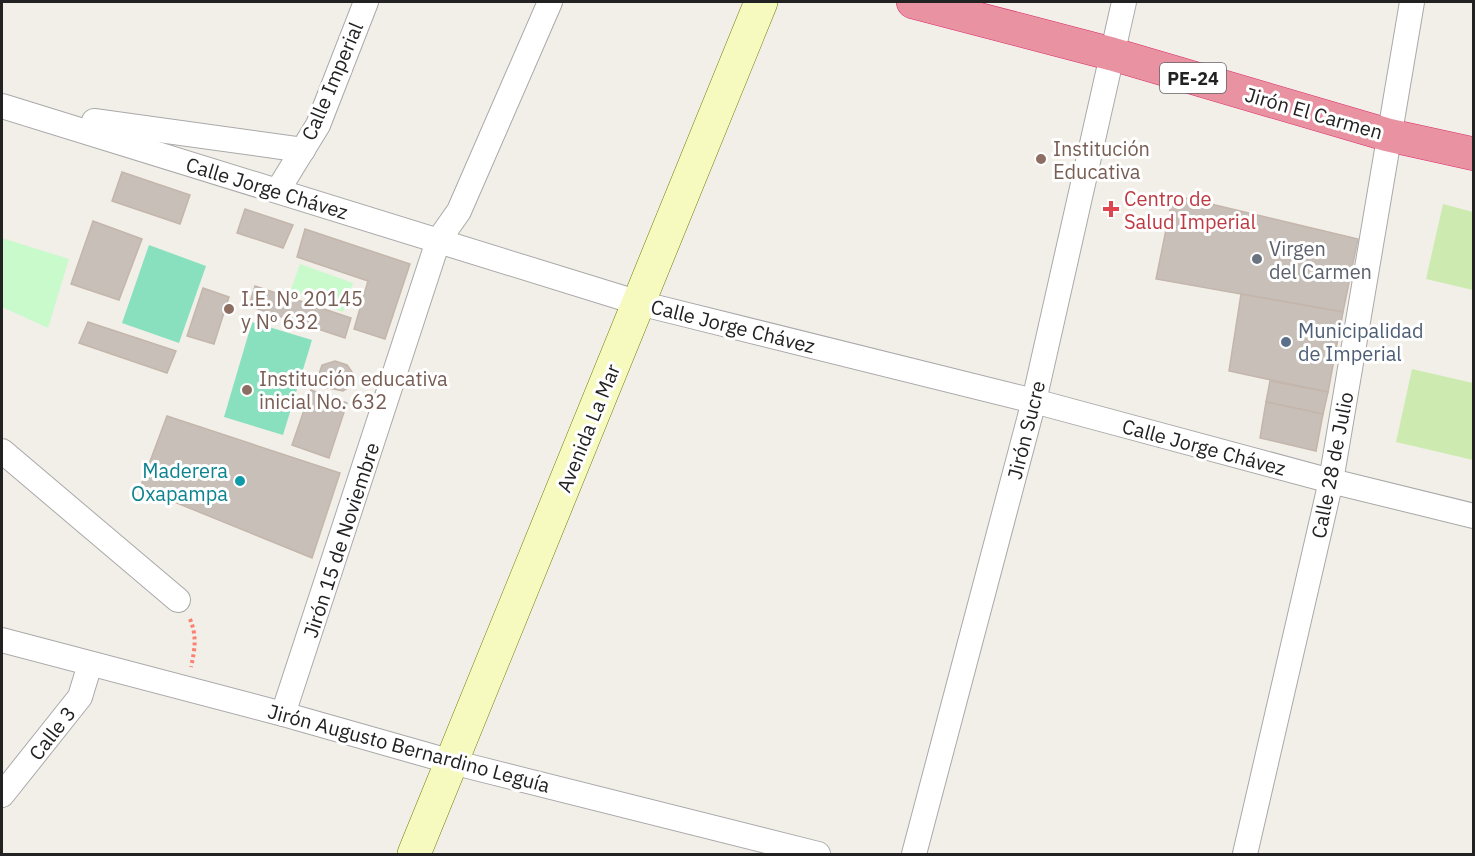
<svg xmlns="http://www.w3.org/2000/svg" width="1475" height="856" viewBox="0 0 1475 856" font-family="'IBM Plex Sans',sans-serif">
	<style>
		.grass { fill: #cdebb0 }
		.park { fill: #c8facc }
		.pitch { fill: #88e0be }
		.building { fill: #c7bfb8; stroke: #c4b6ab; stroke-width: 1.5 }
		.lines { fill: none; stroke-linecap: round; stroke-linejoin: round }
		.street-casing { stroke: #a9a9a9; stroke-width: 26 }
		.secondary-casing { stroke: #707d05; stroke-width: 34 }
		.highway-casing { stroke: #dc2a67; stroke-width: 34 }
		.path { stroke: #fa8072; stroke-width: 4; stroke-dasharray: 3 3; stroke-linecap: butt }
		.street { stroke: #fff; stroke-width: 24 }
		.secondary { stroke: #f7fabf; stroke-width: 33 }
		.highway { stroke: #e892a2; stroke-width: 33 }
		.education-dot { fill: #8d6e63; stroke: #fff; stroke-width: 2 }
		.health-dot { fill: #e0444e; stroke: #fff; stroke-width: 2 }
		.worship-dot { fill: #6b7280; stroke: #fff; stroke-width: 2 }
		.service-dot { fill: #5c6f8a; stroke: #fff; stroke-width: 2 }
		.culture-dot { fill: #0f9aa8; stroke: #fff; stroke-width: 2 }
		.labels { text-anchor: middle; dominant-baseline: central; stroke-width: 6; stroke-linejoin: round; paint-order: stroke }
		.shield { fill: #fff; stroke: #646464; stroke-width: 1.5 }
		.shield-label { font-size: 18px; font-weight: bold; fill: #222 }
		.street-label { font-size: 20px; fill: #222; stroke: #fff }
		.education-label { font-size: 20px; fill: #785e54; stroke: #fff; text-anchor: start }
		.health-label { font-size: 20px; fill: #be3a42; stroke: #fff; text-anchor: start }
		.worship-label { font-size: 20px; fill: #5b616d; stroke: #fff; text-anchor: start }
		.service-label { font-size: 20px; fill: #4e5e75; stroke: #fff; text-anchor: start }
		.culture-label { font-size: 20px; fill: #0d838f; stroke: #fff; text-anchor: end }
	</style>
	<rect width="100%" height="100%" fill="#f2efe9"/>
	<g class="grass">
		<polygon points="1443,204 1473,212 1473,290 1426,279"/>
		<polygon points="1412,369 1473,383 1473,460 1396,442"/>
	</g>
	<g class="park">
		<polygon points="2,238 69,259 48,328 2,307"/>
		<polygon points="300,264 353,283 343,312 290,292"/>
	</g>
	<g class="pitch">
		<polygon points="149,245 206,266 179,343 122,323"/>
		<polygon points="252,322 312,340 283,435 224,417"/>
	</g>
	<g class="building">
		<polygon points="122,172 190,195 180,224 112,201"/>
		<polygon points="1173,195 1358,239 1343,312 1156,279"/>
		<polygon points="245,209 293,225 283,248 237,233"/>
		<polygon points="93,221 142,239 119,300 71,284"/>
		<polygon points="305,229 410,264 385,339 354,329 368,281 297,257"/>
		<polygon points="255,286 351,318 345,338 249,306"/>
		<polygon points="203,288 229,297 214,344 187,336"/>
		<polygon points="1241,294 1343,312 1328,392 1229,371"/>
		<polygon points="88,322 176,351 167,373 79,343"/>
		<polygon points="335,361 347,365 354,375 352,385 343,391 324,387 318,377 322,365"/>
		<polygon points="1270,381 1328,392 1323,414 1266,402"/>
		<polygon points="311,390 347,403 329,458 292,445"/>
		<polygon points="1266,402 1323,414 1316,451 1260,438"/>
		<polygon points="167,416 340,473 312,558 140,488"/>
	</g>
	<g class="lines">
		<g class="street-casing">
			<g id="street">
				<polyline points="2,106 639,303 1034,401 1331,481 1474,516"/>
				<polyline points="94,121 303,150"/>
				<polyline points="278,190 318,125 366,2"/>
				<polyline points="2,451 178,600"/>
				<polyline points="2,640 283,714 452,762 818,854"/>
				<polyline points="283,714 438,241 459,211 550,2"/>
				<polyline points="2,795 80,697 90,664"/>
				<polyline points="914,854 1034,401 1124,2"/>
				<polyline points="1245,854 1331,481 1412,2"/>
			</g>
		</g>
		<g class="secondary-casing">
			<polyline id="secondary" points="414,854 761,2"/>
		</g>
		<g class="highway-casing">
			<polyline id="highway" points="913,2 1112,54 1388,135 1474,154"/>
		</g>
		<path class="path" d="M190,619C197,636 195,649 191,667"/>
		<use href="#street" class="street"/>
		<use href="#secondary" class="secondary"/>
		<use href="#highway" class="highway"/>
	</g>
	<g class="education-dot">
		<circle cx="1041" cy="159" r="6"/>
		<circle cx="229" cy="309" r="6"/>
		<circle cx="247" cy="390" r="6"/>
	</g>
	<path class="health-dot" d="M1108 200h6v6h6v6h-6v6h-6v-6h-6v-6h6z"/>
	<circle class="worship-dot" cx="1257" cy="259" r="6"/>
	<circle class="service-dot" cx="1286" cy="342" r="6"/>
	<circle class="culture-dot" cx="240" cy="481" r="6"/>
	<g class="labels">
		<rect class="shield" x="1160" y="63" width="66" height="30" rx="4.5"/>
		<g class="shield-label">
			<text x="1193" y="78">PE-24</text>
		</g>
		<g class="street-label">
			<text transform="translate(332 81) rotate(-67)">Calle Imperial</text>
			<text transform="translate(1314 113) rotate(16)">Jirón El Carmen</text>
			<text transform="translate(267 188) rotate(17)">Calle Jorge Chávez</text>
			<text transform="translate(733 326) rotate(14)">Calle Jorge Chávez</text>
			<text transform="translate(588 428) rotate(-68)">Avenida La Mar</text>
			<text transform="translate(1026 430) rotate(-76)">Jirón Sucre</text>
			<text transform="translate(1204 447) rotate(15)">Calle Jorge Chávez</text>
			<text transform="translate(1332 465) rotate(-79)">Calle 28 de Julio</text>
			<text transform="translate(341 540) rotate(-72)">Jirón 15 de Noviembre</text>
			<text transform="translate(52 733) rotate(-52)">Calle 3</text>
			<text transform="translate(409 748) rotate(15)">Jirón Augusto Bernardino Leguía</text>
		</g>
		<g class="education-label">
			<text x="1053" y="148">Institución<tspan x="1053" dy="23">Educativa</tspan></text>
			<text x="241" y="298">I.E. Nº 20145<tspan x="241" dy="23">y Nº 632</tspan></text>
			<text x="259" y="378">Institución educativa<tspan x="259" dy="23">inicial No. 632</tspan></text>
		</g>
		<g class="health-label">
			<text x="1124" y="198">Centro de<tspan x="1124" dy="23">Salud Imperial</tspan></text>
		</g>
		<g class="worship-label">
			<text x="1269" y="248">Virgen<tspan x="1269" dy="23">del Carmen</tspan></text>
		</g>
		<g class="service-label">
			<text x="1298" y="330">Municipalidad<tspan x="1298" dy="23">de Imperial</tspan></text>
		</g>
		<g class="culture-label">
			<text x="228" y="470">Maderera<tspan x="228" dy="23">Oxapampa</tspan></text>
		</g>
	</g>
	<rect width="1475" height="856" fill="none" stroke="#222222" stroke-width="6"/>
</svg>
